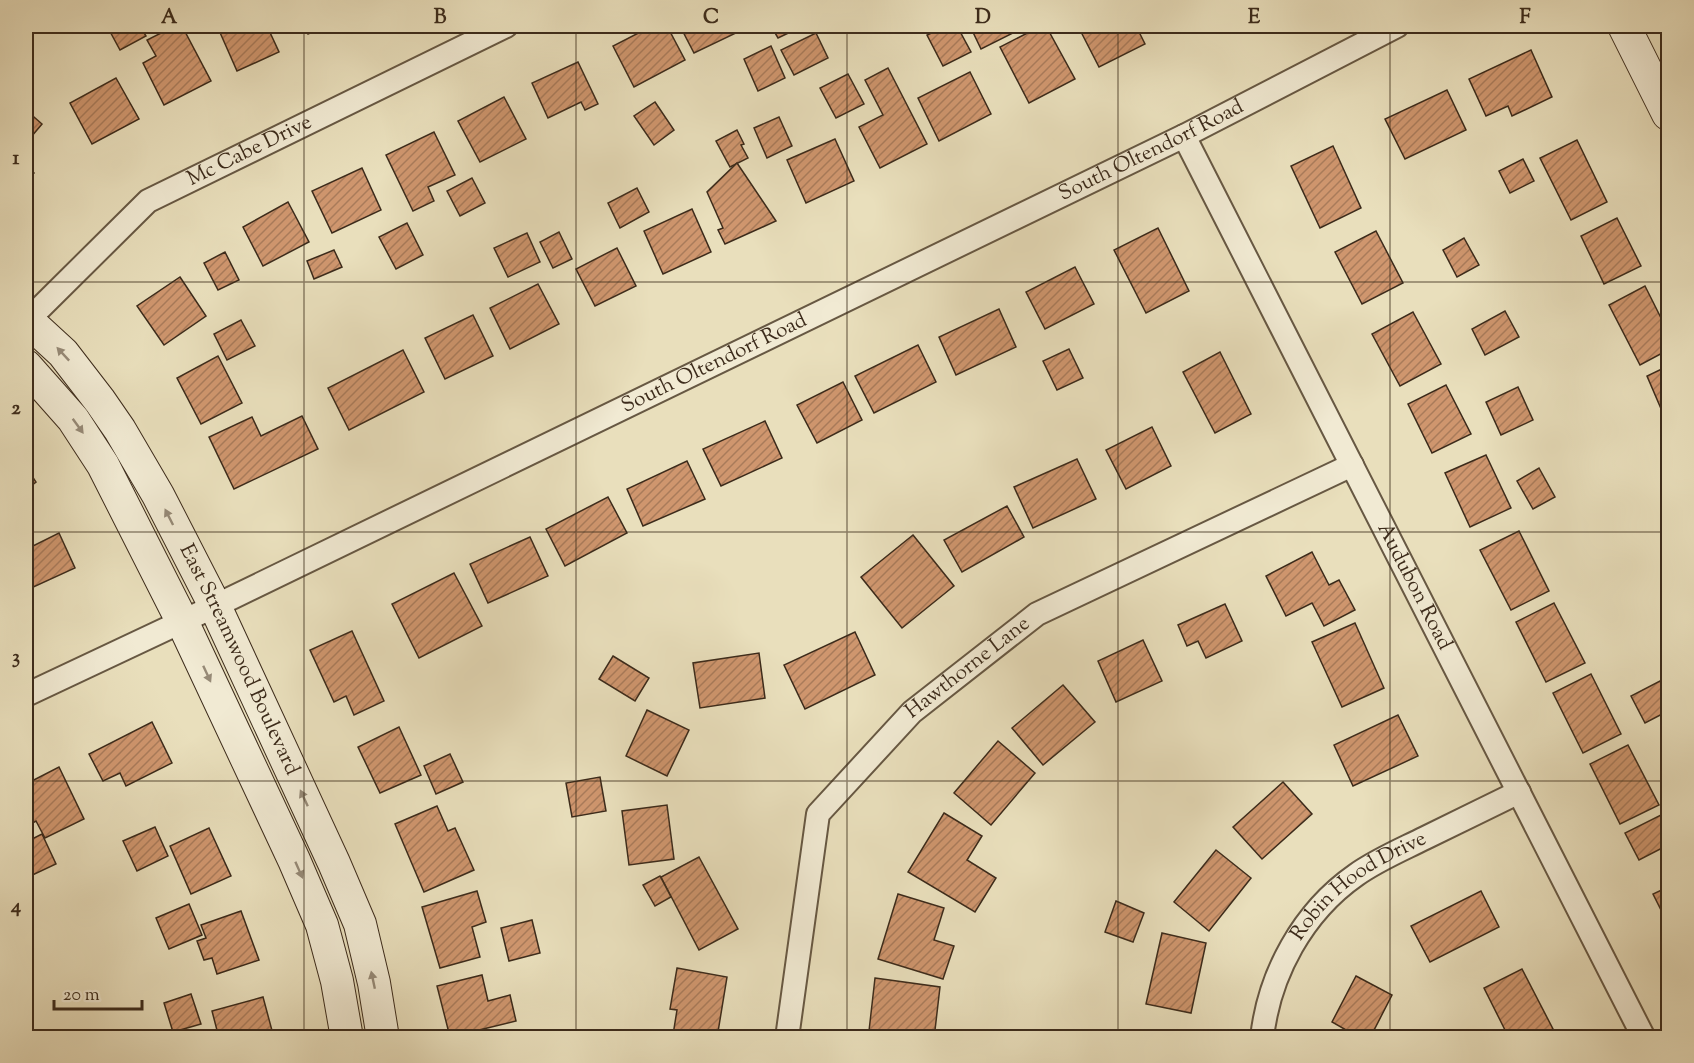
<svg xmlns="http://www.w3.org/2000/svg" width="1694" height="1063" viewBox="0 0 1694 1063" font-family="'Sorts Mill Goudy',serif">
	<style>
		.building { fill: url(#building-hatch); stroke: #3c2b1b; stroke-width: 1.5 }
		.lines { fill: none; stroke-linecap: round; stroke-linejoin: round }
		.street-casing { stroke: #675843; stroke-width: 26 }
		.secondary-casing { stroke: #3c2b1b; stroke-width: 34 }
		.street { stroke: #f1ead3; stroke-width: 22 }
		.secondary { stroke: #f1ead3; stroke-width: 32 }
		.oneway { fill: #968a77 }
		.grid { fill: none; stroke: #3c2b1b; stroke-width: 1.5; stroke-opacity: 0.55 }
		.labels { text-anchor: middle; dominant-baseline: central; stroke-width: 6; stroke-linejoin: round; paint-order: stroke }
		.street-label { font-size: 21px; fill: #3c2b1b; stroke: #f1ead3 }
		.neatline { fill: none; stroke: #3c2b1b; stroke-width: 2 }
		.grid-label { font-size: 20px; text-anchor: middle; font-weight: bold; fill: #3c2b1b }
	</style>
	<defs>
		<pattern id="building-hatch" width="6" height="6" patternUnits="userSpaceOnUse" patternTransform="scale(1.5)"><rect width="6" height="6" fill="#cf966e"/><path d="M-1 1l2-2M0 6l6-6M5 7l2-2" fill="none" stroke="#a97b5a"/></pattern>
	</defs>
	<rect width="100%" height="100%" fill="#e9dfbc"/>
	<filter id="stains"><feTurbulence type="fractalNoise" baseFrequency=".00333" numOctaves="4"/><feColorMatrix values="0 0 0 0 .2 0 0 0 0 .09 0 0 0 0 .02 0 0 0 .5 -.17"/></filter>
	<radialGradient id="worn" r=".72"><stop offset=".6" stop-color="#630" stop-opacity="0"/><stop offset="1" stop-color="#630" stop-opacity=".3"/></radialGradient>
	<g class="building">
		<polygon points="107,26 140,26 146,36 120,50"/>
		<polygon points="175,26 182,26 211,81 164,105 143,63 156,56 147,40"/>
		<polygon points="224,26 267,26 279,52 237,71 218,28"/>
		<polygon points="304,26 326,26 308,34"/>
		<polygon points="652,26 667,26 685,60 634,87 613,46"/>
		<polygon points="680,26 733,26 736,33 694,53"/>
		<polygon points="771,26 803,26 778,38"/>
		<polygon points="947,26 957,26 971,52 943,66 927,35"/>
		<polygon points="970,26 1009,26 1013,33 981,49"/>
		<polygon points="1041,26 1046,26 1075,79 1029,103 1000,47"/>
		<polygon points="1078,26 1136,26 1145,44 1099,67"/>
		<polygon points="816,33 828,58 794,75 781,50"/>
		<polygon points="771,46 785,78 758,91 744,59"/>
		<polygon points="1531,50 1552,97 1512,116 1508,106 1486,116 1469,79"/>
		<polygon points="578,62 598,104 585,110 581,102 548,118 532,83"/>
		<polygon points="888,68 927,144 880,168 859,127 883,115 865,80"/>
		<polygon points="970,72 991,114 939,141 918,98"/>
		<polygon points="848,74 864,104 836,118 820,88"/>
		<polygon points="116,78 139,119 92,144 70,103"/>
		<polygon points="1447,90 1466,130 1405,159 1385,119"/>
		<polygon points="504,97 526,139 480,162 458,121"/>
		<polygon points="655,102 674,130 654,145 634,116"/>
		<polygon points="26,110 42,124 26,143"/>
		<polygon points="779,117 792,146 767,158 754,128"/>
		<polygon points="737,130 744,144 741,145 748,158 730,167 716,141"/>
		<polygon points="434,132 455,175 428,187 434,201 413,211 386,155"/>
		<polygon points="835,139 854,181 806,203 787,160"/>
		<polygon points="1577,140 1607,202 1571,220 1540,158"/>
		<polygon points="1333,146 1361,208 1320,228 1291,166"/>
		<polygon points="1523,159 1534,181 1510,193 1499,171"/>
		<polygon points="737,163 776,221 725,244 718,230 723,228 707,192"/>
		<polygon points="26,165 34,173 26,181"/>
		<polygon points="362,168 381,210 332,233 312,191"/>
		<polygon points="472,178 485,203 460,216 447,191"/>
		<polygon points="637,188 649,212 620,228 608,203"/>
		<polygon points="288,202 309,242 263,266 243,227"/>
		<polygon points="692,209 711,252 663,274 644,231"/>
		<polygon points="1617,218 1641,266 1604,284 1581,236"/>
		<polygon points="407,223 423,255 396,269 379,237"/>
		<polygon points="1158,228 1189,291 1146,313 1114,250"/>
		<polygon points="1376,231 1403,283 1362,304 1335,252"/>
		<polygon points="559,232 572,259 553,268 540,242"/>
		<polygon points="527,233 540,262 508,277 494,248"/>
		<polygon points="1464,238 1479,265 1457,277 1443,250"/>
		<polygon points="617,248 636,286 595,306 576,269"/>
		<polygon points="334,250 342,267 314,279 307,261"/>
		<polygon points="225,252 239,280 218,290 204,263"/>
		<polygon points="1075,267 1094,304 1045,329 1026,292"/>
		<polygon points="180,277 206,316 164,345 137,306"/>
		<polygon points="538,284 559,324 510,349 490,308"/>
		<polygon points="1645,286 1668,332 1668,350 1640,365 1609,305"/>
		<polygon points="999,309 1016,347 956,375 939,337"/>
		<polygon points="1505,311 1519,337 1485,355 1472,329"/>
		<polygon points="1413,312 1441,364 1400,386 1372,334"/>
		<polygon points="473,315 493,356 445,379 425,338"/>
		<polygon points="241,320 255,346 227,360 214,334"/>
		<polygon points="918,345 936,382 874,413 855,376"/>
		<polygon points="1069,349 1083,378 1057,390 1043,361"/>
		<polygon points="403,350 424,392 349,430 328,388"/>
		<polygon points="1220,352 1251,414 1215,433 1183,372"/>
		<polygon points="218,356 242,403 201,424 177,378"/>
		<polygon points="1668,366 1668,425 1647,376"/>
		<polygon points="843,382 862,420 817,443 797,405"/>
		<polygon points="1446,385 1471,434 1432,453 1408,404"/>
		<polygon points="1518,387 1533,420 1501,435 1486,402"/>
		<polygon points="302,416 318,449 234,489 209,437 252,417 261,436"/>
		<polygon points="765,421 782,458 721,486 703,449"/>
		<polygon points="1152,427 1171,466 1126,489 1106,450"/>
		<polygon points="1486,455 1511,508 1470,527 1445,473"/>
		<polygon points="1077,459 1096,499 1033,528 1014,487"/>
		<polygon points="687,461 705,499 643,526 627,489"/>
		<polygon points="26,467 36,482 26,490"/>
		<polygon points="1539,468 1555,497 1533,509 1517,481"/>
		<polygon points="608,497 627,533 565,566 546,529"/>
		<polygon points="1007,506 1024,537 962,572 944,540"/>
		<polygon points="1519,531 1549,591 1511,610 1480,550"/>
		<polygon points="59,533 75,568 29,589 26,581 26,535 27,534 33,546"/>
		<polygon points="913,535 954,586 902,628 861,577"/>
		<polygon points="530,537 548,576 488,603 470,564"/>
		<polygon points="1312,552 1329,585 1339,580 1355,610 1324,626 1312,603 1286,616 1266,576"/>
		<polygon points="454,573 482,626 419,658 392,604"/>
		<polygon points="1554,603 1585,663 1546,682 1516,622"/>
		<polygon points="1225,604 1242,641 1206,658 1198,641 1187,646 1178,625"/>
		<polygon points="1355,623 1384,688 1342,707 1312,642"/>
		<polygon points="352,631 384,701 354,715 346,696 334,702 310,650"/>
		<polygon points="855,632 875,675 805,709 784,665"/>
		<polygon points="1143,640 1162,681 1116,702 1098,661"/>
		<polygon points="759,653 765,698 700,708 693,663"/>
		<polygon points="613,656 649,678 635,701 599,679"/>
		<polygon points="1591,674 1621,734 1583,753 1553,693"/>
		<polygon points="1660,681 1668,698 1668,711 1645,723 1631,696"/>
		<polygon points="1063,685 1095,722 1043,765 1012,728"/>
		<polygon points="647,710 689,730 667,776 626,756"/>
		<polygon points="1398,715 1418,756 1353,786 1334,745"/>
		<polygon points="152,722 172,763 126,786 120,773 103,781 89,754"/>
		<polygon points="399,727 421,775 380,793 358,747"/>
		<polygon points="998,741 1035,773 991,825 954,793"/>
		<polygon points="1628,745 1659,805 1620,824 1590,764"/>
		<polygon points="450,754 463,782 436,794 424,766"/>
		<polygon points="59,767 84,819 45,838 36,821 31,824 26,812 26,784"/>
		<polygon points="600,777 606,811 572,817 566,783"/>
		<polygon points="1283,782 1312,814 1262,859 1233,827"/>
		<polygon points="667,805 674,859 629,865 622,811"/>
		<polygon points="437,806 448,831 455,828 474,870 424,892 395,824"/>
		<polygon points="944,813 982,836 967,860 996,878 975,912 908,872"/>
		<polygon points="1661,815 1668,830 1668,845 1639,860 1625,833"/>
		<polygon points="155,827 168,856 137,871 123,841"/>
		<polygon points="209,828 231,876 191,894 170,846"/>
		<polygon points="42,834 56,864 26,878 26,842"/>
		<polygon points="1216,850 1251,878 1209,931 1174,902"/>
		<polygon points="699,857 738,929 699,950 661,877"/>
		<polygon points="660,876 671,897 655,906 643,885"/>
		<polygon points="1668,887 1668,924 1653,894"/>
		<polygon points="477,891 486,922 472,927 480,957 440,968 422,907"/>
		<polygon points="1481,891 1499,927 1430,962 1411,926"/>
		<polygon points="898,894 944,908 934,940 954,946 943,979 878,959"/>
		<polygon points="1116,901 1144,913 1133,942 1105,932"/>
		<polygon points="189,904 202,935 169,949 156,918"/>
		<polygon points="241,911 259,960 217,974 212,958 204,960 197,941 206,938 201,925"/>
		<polygon points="532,920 540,953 509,961 501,928"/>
		<polygon points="1162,933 1206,943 1191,1013 1146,1004"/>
		<polygon points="677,968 727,977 717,1038 689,1038 673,1035 677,1010 670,1009"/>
		<polygon points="1522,969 1553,1029 1535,1038 1509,1038 1484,988"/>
		<polygon points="482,975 488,1001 510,995 516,1021 450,1037 437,986"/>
		<polygon points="1356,976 1392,995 1370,1038 1360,1038 1332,1022"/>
		<polygon points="875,978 940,987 935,1030 949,1032 948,1038 919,1038 869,1031"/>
		<polygon points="191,994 201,1024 173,1032 164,1003"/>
		<polygon points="263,997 274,1038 219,1038 212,1011"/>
	</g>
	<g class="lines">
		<g class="street-casing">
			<g id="street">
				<path id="s1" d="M1184,136L1644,1038"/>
				<path id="s2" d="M26,322L148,201L506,26"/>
				<path id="s3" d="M26,695L215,606L1184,136L1397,26"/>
				<path id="s4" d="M787,1038L818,814L912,712L1037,614L1352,465"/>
				<path id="s5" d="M1262,1038C1269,974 1303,912 1356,875C1377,860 1401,850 1425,838C1456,823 1488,807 1519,792"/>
			</g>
		</g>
		<g class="secondary-casing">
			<g id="secondary">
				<polyline points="1624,26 1668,114"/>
				<path id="s6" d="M26,319L63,353L100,401L120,430L158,495L215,606L334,863L360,924L374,983L383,1038"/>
				<polyline points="26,366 73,419 103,465 182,621 294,860 322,925 337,981 347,1038"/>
			</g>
		</g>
		<use href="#street" class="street"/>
		<use href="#secondary" class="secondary"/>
	</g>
	<defs><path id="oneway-solid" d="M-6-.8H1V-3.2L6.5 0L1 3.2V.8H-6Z" transform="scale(1.5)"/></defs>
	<g class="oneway">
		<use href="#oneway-solid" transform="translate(63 354) rotate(-133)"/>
		<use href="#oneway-solid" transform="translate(78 426) rotate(54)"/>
		<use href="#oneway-solid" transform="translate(169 517) rotate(-117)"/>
		<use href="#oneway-solid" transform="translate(207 674) rotate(65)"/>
		<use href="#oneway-solid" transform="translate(304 798) rotate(-115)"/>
		<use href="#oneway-solid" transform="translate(299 870) rotate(66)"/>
		<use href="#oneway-solid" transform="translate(373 980) rotate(-102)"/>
	</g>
	<path class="grid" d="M304,26V1038M576,26V1038M847,26V1038M1118,26V1038M1390,26V1038M26,282H1668M26,532H1668M26,781H1668"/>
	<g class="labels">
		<g class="street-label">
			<text stroke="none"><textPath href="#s2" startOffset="285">Mc Cabe Drive</textPath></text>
			<text stroke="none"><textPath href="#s3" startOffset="1250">South Oltendorf Road</textPath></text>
			<text stroke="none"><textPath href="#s3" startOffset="764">South Oltendorf Road</textPath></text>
			<text stroke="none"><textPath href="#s1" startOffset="506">Audubon Road</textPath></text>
			<text stroke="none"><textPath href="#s6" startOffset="405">East Streamwood Boulevard</textPath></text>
			<text stroke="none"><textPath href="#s4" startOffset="436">Hawthorne Lane</textPath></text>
			<text stroke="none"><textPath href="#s5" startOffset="189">Robin Hood Drive</textPath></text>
		</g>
	</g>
	<rect width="1694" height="1063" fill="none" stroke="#e9dfbc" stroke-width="66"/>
	<path d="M54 1000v9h88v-9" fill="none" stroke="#3c2b1b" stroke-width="3"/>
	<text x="63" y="1000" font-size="18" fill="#3c2b1b" stroke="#f1ead3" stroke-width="4.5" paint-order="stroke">20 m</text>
	<rect x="33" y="33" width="1628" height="997" class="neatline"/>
	<g class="grid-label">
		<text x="169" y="23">A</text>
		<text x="440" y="23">B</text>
		<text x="711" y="23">C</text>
		<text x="983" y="23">D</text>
		<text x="1254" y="23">E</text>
		<text x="1525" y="23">F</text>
		<text x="16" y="164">1</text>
		<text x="16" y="414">2</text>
		<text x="16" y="663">3</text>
		<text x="16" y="912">4</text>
	</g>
	<rect width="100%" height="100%" filter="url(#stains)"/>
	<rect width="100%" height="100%" fill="url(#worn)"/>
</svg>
